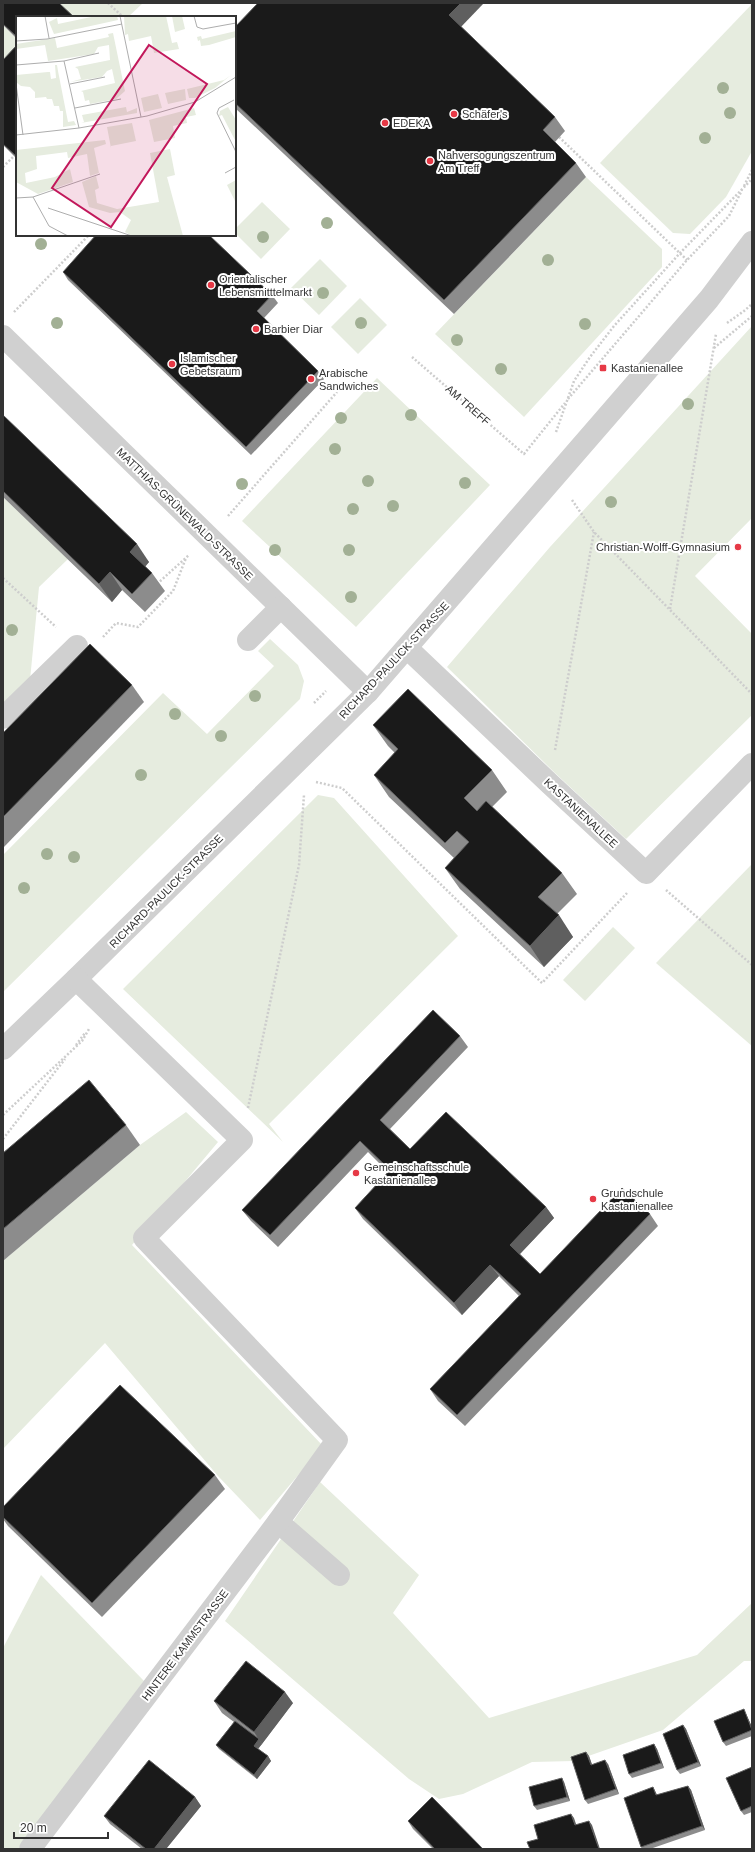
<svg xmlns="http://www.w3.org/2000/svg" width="755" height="1852" viewBox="0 0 755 1852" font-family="Helvetica,sans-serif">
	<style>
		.green { fill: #e6ecdf }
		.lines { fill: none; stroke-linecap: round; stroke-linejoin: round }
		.path { stroke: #cdcdcd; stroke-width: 2.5; stroke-dasharray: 2 2; stroke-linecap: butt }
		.minor { stroke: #d0d0d0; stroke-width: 22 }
		.tree { fill: #a2b095 }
		.wall { fill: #8c8c8c }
		.shaded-wall { fill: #5f5f5f }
		.building { fill: #1a1a1a; stroke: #5f5f5f }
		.poi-dot { fill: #e63946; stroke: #fff; stroke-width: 1.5 }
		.labels { text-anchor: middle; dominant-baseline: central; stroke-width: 4; stroke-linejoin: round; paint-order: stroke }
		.poi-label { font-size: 11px; fill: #333; stroke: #fff; text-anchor: start }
		.street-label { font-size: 11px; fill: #333; stroke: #fff }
		.inset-road { fill: none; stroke: #adadad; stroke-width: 1 }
		.view { fill: #c2185b; fill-opacity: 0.15; stroke: #c2185b; stroke-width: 2 }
		.inset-edge { fill: none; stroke: #333; stroke-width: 2 }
	</style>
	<rect width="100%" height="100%" fill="#fff"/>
	<g class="green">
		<polygon points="58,3 143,3 128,17 72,17"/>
		<polygon points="752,4 752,151 726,197 690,234 673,233 600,163"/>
		<polygon points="3,25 17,39 17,52 3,67"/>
		<polygon points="586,177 662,249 662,267 524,417 435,334"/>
		<polygon points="262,202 290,229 261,259 235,233 235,229"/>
		<polygon points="320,259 347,286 319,315 291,288"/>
		<polygon points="360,298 387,325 358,354 331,327"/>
		<polygon points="752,326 752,518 695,576 752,634 752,715 626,839 555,773 447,667 550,547"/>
		<polygon points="377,378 490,485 356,627 242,521"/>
		<polygon points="3,497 68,559 39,587 30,680 3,707"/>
		<polygon points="270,639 298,665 304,681 300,699 3,992 3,855 163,693 207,734 274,666 258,651"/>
		<polygon points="318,795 334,798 458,936 269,1124 283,1142 123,989"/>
		<polygon points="752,864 752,1046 656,963"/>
		<polygon points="613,927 635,948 585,1001 563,980"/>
		<polygon points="186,1112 218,1142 132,1245 323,1446 260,1520 218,1476 105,1343 3,1449 3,1261 140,1145"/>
		<polygon points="320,1482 419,1575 393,1613 489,1718 697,1655 752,1603 752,1661 744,1661 663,1730 574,1761 532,1762 463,1794 439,1799 409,1779 225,1621"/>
		<polygon points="41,1575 144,1681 18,1849 3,1849 3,1648"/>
	</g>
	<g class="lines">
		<g class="path">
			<polyline points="108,3 123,17"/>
			<polyline points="559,137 687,260"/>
			<polyline points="3,167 14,156"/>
			<polyline points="744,186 752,170"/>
			<polyline points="14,312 89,235"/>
			<polyline points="727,323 744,311 752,304"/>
			<polyline points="714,348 752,316"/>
			<polyline points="412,357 524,454 565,403"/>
			<polyline points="568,399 687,260 729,216 742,190"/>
			<polyline points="556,432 574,381 590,357 614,326 680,253 752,179"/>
			<polyline points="572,500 594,532 752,694"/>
			<polyline points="228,516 337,392"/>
			<polyline points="3,578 56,627"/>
			<polyline points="157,584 189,555"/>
			<polyline points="670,609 716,334"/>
			<polyline points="103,637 116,623 138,627 173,591 186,558"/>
			<polyline points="314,703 326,691"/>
			<polyline points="555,750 594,532"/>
			<polyline points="316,782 342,788 542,983 627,893"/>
			<polyline points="666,890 752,965"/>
			<polyline points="76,1045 85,1033"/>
			<polyline points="248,1108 299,865 304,795"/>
			<polyline points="3,1115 82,1041 89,1029"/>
			<polyline points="3,1139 65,1059"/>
		</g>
		<g class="minor">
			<polyline points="3,336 368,692"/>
			<polyline points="248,640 281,607"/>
			<polyline points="407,648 549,783 646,873 752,764"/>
			<polyline points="3,718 77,646"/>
			<polyline points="3,1049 76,979 368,692 709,299 752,242"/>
			<polyline points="278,1522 339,1575"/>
			<polyline points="30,1849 278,1522 337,1440 144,1238 242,1140 76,979"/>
		</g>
	</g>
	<g class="tree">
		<circle cx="723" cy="88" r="6"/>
		<circle cx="730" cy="113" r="6"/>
		<circle cx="705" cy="138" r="6"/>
		<circle cx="327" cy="223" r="6"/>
		<circle cx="263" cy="237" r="6"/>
		<circle cx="41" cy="244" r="6"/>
		<circle cx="548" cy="260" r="6"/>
		<circle cx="323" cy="293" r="6"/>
		<circle cx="57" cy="323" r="6"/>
		<circle cx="361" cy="323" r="6"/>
		<circle cx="585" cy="324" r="6"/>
		<circle cx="457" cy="340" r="6"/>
		<circle cx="501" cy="369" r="6"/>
		<circle cx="688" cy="404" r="6"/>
		<circle cx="411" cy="415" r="6"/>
		<circle cx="341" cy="418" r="6"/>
		<circle cx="335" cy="449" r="6"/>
		<circle cx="368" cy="481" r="6"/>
		<circle cx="465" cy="483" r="6"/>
		<circle cx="242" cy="484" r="6"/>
		<circle cx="611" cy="502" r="6"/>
		<circle cx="393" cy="506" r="6"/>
		<circle cx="353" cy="509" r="6"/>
		<circle cx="275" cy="550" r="6"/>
		<circle cx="349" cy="550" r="6"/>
		<circle cx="351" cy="597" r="6"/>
		<circle cx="12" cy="630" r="6"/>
		<circle cx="255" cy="696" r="6"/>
		<circle cx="175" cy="714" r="6"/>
		<circle cx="221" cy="736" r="6"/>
		<circle cx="141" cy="775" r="6"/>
		<circle cx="47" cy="854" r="6"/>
		<circle cx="74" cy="857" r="6"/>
		<circle cx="24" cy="888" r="6"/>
	</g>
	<g class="wall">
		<polygon points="3,3 17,17 17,39 3,25"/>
		<polygon points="235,27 461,27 555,117 565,131 555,142 576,163 586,177 454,314 235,108"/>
		<polygon points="17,45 17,159 3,145 3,60"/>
		<polygon points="63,272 272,295 278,303 264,318 318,371 324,379 251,455 68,280"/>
		<polygon points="3,415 149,562 145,567 152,573 165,591 145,612 122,590 112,602 3,497"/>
		<polygon points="132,685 144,702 3,848 3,733"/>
		<polygon points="373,725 492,770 507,792 492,807 562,873 577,894 557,914 573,937 544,967 460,889 445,868 454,858 389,797 374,775 395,753 388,746"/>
		<polygon points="460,1036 468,1047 390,1129 410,1149 546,1207 554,1218 520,1254 540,1274 650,1214 658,1226 465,1426 438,1401 430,1389 519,1296 499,1276 462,1315 363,1219 355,1208 388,1172 368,1152 278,1247 251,1221 242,1210"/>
		<polygon points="126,1125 140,1145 3,1261 3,1153"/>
		<polygon points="215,1475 225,1489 102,1617 8,1526 3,1519 3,1507"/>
		<polygon points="214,1701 293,1703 258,1749 268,1756 271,1761 257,1779 219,1749 216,1745 234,1722 222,1713"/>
		<polygon points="746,1714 752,1727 752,1736 726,1746 723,1742"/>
		<polygon points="683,1725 686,1729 701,1766 680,1774 677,1770"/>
		<polygon points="654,1744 657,1749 664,1768 632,1778 629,1774"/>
		<polygon points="586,1752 589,1756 592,1765 608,1764 619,1794 588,1804 585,1800"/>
		<polygon points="752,1767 752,1812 744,1815 741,1811"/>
		<polygon points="564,1782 570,1801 537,1810 534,1806"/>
		<polygon points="688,1786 691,1790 705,1830 650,1849 643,1849 641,1847 653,1787 657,1795"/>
		<polygon points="195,1797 201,1806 166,1849 142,1849 110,1824 104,1816"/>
		<polygon points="408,1821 483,1849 433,1849 413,1829"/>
	</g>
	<g class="shaded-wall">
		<polygon points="461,3 484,3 459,29 449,15"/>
		<polygon points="137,544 149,562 142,570 130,552"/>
		<polygon points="110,572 122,590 112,602 99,584"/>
		<polygon points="559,915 573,937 544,967 530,946"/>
		<polygon points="546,1207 554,1218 518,1256 510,1245"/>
		<polygon points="490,1265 499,1276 462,1315 454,1303"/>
		<polygon points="285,1692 293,1703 262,1744 254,1732"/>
		<polygon points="744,1709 746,1714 752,1727 752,1730"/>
		<polygon points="683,1725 686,1729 701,1766 698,1762"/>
		<polygon points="259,1739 262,1744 257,1750 254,1746"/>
		<polygon points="654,1744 657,1749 664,1768 661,1763"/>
		<polygon points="586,1752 589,1756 594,1770 591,1765"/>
		<polygon points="268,1756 271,1761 257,1779 254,1775"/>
		<polygon points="605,1760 608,1764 619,1794 616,1789"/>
		<polygon points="562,1778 564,1782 570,1801 567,1797"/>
		<polygon points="688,1786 691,1790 705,1830 702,1826"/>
		<polygon points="653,1787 659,1799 656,1795"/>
		<polygon points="195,1797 201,1806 166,1849 154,1849"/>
		<polygon points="571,1814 574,1818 578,1830 575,1825"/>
		<polygon points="589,1821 592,1825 600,1849 599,1849"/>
	</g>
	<g class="building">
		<polygon points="3,3 59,3 74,17 17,17 17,37 3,24"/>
		<polygon points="258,3 461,3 449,15 555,117 543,130 576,163 444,300 235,103 235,27"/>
		<polygon points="17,45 17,157 3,144 3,60"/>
		<polygon points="96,235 209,235 272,295 257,311 318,371 246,447 63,272"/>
		<polygon points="3,415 137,544 130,552 152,573 132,594 110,572 99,584 3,491"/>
		<polygon points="90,644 132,685 3,817 3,733"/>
		<polygon points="408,689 492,770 464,798 477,811 486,801 562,873 538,897 559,915 530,946 445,868 469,842 457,831 445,843 374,775 398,749 373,725"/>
		<polygon points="433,1010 460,1036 380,1120 410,1149 446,1112 546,1207 510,1245 540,1274 622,1188 650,1214 457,1415 430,1389 521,1294 490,1265 454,1303 355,1208 390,1170 360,1141 270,1235 242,1210"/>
		<polygon points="89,1080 126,1125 3,1229 3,1153"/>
		<polygon points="120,1385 215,1475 92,1603 3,1517 3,1507"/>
		<polygon points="246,1661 285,1692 254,1732 214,1701"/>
		<polygon points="744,1709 752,1730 723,1742 714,1721"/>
		<polygon points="235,1721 259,1739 254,1746 268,1756 254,1775 216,1745"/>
		<polygon points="683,1725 698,1762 677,1770 663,1734"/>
		<polygon points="654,1744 661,1763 629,1774 623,1755"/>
		<polygon points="586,1752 591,1765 605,1760 616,1789 585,1800 571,1757"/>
		<polygon points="149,1760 195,1797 154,1849 146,1849 104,1816"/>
		<polygon points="752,1767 752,1806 741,1811 726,1778"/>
		<polygon points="562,1778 567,1797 534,1806 529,1787"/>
		<polygon points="688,1786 702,1826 641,1847 624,1798 653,1787 656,1795"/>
		<polygon points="432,1797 483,1849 435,1849 408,1821"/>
		<polygon points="571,1814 575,1825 589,1821 599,1849 530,1849 527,1842 538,1839 534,1825"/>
	</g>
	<g class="poi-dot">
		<circle cx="454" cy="114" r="4"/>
		<circle cx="385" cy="123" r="4"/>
		<circle cx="430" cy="161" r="4"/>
		<circle cx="211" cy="285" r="4"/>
		<circle cx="256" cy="329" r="4"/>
		<circle cx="172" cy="364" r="4"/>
		<rect x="599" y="364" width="8" height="8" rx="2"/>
		<circle cx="311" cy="379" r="4"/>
		<circle cx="738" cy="547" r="4"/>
		<circle cx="356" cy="1173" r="4"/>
		<circle cx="593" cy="1199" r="4"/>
	</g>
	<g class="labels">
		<g class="poi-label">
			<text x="462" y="114">Schäfer's</text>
			<text x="393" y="123">EDEKA</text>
			<text x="438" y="155">Nahversogungszentrum<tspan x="438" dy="13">Am Treff</tspan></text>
			<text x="219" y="279">Orientalischer<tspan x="219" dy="13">Lebensmitttelmarkt</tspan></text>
			<text x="264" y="329">Barbier Diar</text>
			<text x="180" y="358">Islamischer<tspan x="180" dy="13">Gebetsraum</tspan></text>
			<text x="611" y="368">Kastanienallee</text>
			<text x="319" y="373">Arabische<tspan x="319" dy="13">Sandwiches</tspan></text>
			<text x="730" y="547" text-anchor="end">Christian-Wolff-Gymnasium</text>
			<text x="364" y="1167">Gemeinschaftsschule<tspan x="364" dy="13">Kastanienallee</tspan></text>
			<text x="601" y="1193">Grundschule<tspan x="601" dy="13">Kastanienallee</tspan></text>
		</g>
		<g class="street-label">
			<text transform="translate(468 405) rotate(41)">AM TREFF</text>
			<text transform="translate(185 514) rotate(44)">MATTHIAS-GRÜNEWALD-STRASSE</text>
			<text transform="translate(394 660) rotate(-47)">RICHARD-PAULICK-STRASSE</text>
			<text transform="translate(581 813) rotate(43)">KASTANIENALLEE</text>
			<text transform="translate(166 891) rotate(-45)">RICHARD-PAULICK-STRASSE</text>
			<text transform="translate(185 1645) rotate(-53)">HINTERE KAMMSTRASSE</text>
		</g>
	</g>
	<g transform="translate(16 16)">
		<rect width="220" height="220" fill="#fff"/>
		<path d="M80,0H101L102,4L38,18L33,6L41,2L42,8ZM108,0H150L156,27L161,26L163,33L138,37L135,20L113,25L112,18L109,19ZM156,0H166L169,13L159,16ZM220,15V21L193,29L185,30L184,24L182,25L181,21L185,20L186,23ZM97,17L109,75L100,83L74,88L73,84L69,85L67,76L65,75L99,67L96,53L91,55L86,61L54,66L65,63L62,53L59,51L94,44L93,29L82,31L78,38L32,45L29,29L0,33V28L39,22L41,32L93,21L92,18ZM39,49H41L42,55L52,106L58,105L60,109L47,111V95H44L43,90H38L36,83H31L30,81L19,82V76L14,71L5,70L0,66V59L32,56H34L35,63L40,62ZM215,59L199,72L179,82H173L171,73L208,64ZM169,73L170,84L152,88L149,77ZM142,78L146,92L128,96L125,82ZM110,91L111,96L121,92V97L65,107L68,106L66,99ZM212,91L220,104V126L206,99L203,100L204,95ZM178,92L180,99L170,101L171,107L157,110L159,122L138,126L133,104ZM116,107L120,125L95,130V132L91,111ZM89,124L90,128L78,132L83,157L74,160L71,138L52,142L51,136L20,140L21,153L9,157L10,167L39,161L54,153L57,166L22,178L0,166V134ZM154,133L159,159L151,161L167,220H116L109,216L115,204L104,196L94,197L73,191L66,166L80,160L83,172L79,174L81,187L101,193L143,186L134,137ZM220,164V187L211,169Z" fill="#e6ecdf"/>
		<path class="inset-road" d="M29,0L33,22M104,0L125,101M178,0L181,11L187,13L220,7M0,25L31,23L106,8M48,45L63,112M0,49L48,45L83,37M0,68L7,119M54,68L89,61M218,84L203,92L201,97L220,136M59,92L105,83M0,119L63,112L131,100L179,86L220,61M209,157L220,151M17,181L84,158M17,181L33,210L52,220M0,182L17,181M32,192L116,220"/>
		<path class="view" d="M133,29L191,68L95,211L36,172Z"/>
		<rect width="220" height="220" class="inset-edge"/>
	</g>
	<rect width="755" height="1852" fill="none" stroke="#333333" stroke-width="8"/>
	<path d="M14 1832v6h94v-6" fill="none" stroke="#333333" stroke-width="2"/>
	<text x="20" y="1832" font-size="12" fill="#333333" stroke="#ffffff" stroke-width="3" paint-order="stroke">20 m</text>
</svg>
